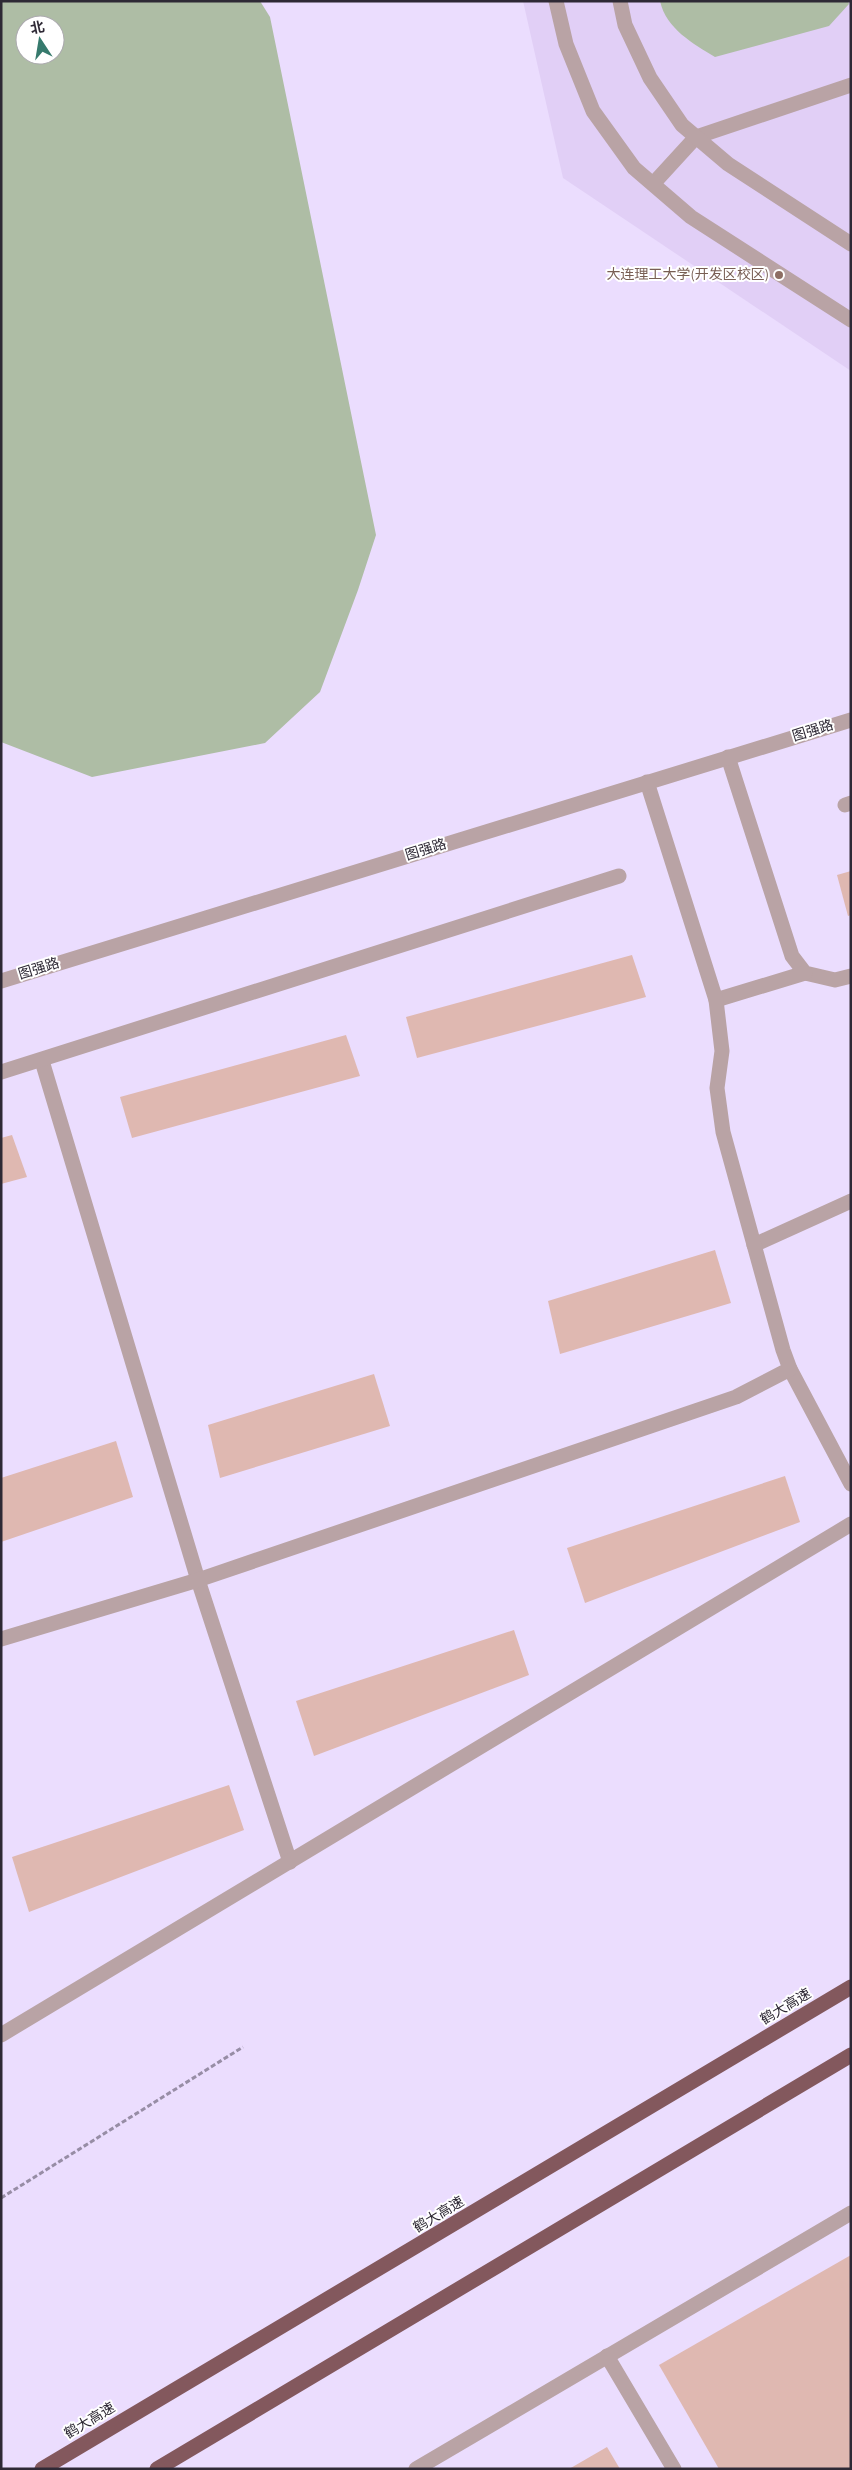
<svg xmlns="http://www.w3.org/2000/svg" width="852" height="2470" viewBox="0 0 852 2470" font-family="'Source Sans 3','Noto Sans SC',sans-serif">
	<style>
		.built { fill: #e1cff6 }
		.green { fill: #aebda5; fill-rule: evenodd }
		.building { fill: #dfb8b1 }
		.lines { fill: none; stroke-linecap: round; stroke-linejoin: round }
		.path { stroke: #978da5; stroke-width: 3; stroke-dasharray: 5 2.5; stroke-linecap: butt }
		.service { stroke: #b9a3a5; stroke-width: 15 }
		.minor { stroke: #b9a3a5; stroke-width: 15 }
		.tertiary { stroke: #b9a3a5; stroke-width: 15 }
		.motorway { stroke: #83585d; stroke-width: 15 }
		.education-dot { fill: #8d6e63; stroke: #fff; stroke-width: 2 }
		.labels { text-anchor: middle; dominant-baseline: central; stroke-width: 4; stroke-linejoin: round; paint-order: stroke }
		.education-label { font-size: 14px; fill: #785e54; stroke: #fff; text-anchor: end }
		.street-label { font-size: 14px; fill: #2e2935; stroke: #fff }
	</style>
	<rect width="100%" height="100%" fill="#ebddfe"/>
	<polygon class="built" points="523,1 851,1 851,371 563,178"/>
	<g class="green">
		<path d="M1,1H260L270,17L376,535L358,590L320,692L265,743L92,777L1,742ZM25,25H55V55H25Z"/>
		<path d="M660,1H848L849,4L829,26L715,57C694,44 666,29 660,1Z"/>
	</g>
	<g class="building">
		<polygon points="851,871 851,915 848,916 837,875"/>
		<polygon points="632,955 646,997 417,1058 406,1017"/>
		<polygon points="346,1035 360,1076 132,1138 120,1097"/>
		<polygon points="12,1135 27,1177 1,1184 1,1138"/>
		<polygon points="715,1250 731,1303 560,1354 548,1301"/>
		<polygon points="374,1374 390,1426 220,1478 208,1425"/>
		<polygon points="116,1441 133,1497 1,1542 1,1478"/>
		<polygon points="785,1476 800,1522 585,1603 567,1548"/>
		<polygon points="514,1630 529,1675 314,1756 296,1701"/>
		<polygon points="229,1785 244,1830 29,1912 12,1857"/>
		<polygon points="851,2255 851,2469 719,2469 659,2365"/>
		<polygon points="607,2447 620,2469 569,2469"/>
	</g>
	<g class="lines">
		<polyline class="path" points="1,2198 243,2047"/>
		<g class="service">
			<polyline points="607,2356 674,2469"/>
			<polyline points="416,2469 851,2213"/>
		</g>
		<g class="minor">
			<polyline points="653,184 696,137 851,85"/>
			<polyline points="728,757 792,956 805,973 835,980 851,976"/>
			<polyline points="845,805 851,803"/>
			<polyline points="716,1000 805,973"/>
			<polyline points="42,1061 198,1580 290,1862"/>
			<polyline points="1,1072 619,876"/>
			<polyline points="754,1245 851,1201"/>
			<polyline points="790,1369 851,1484"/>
			<polyline points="1,1639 198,1580 736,1397 790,1369 783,1350 723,1132 717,1088 722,1051 716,1000 647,782"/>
			<polyline points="1,2035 851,1524"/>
		</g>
		<g class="tertiary">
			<polyline points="556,1 566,44 593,111 634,168 691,217 851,320"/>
			<polyline points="620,1 625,25 650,78 682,125 728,164 851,244"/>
			<polyline points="1,981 851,720"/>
		</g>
		<g class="motorway">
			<polyline points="42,2469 851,1987"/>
			<polyline points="157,2469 851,2055"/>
		</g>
	</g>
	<circle class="education-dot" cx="779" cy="275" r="5"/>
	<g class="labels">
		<g class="education-label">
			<text x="769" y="275">大连理工大学(开发区校区)</text>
		</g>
		<g class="street-label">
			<text transform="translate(813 731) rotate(-17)">图强路</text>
			<text transform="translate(426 850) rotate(-17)">图强路</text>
			<text transform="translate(39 969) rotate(-17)">图强路</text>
			<text transform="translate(786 2007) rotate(-31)">鹤大高速</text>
			<text transform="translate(439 2215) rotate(-31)">鹤大高速</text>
			<text transform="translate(90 2421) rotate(-31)">鹤大高速</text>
		</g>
	</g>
	<rect width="852" height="2470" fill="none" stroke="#2e2935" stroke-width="5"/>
	<g transform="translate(40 40) rotate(348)"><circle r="24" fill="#ffffff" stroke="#aba9ae"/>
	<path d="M0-4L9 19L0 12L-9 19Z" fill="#367a6d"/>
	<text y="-8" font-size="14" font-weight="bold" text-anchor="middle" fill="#2e2935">北</text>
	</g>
</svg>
